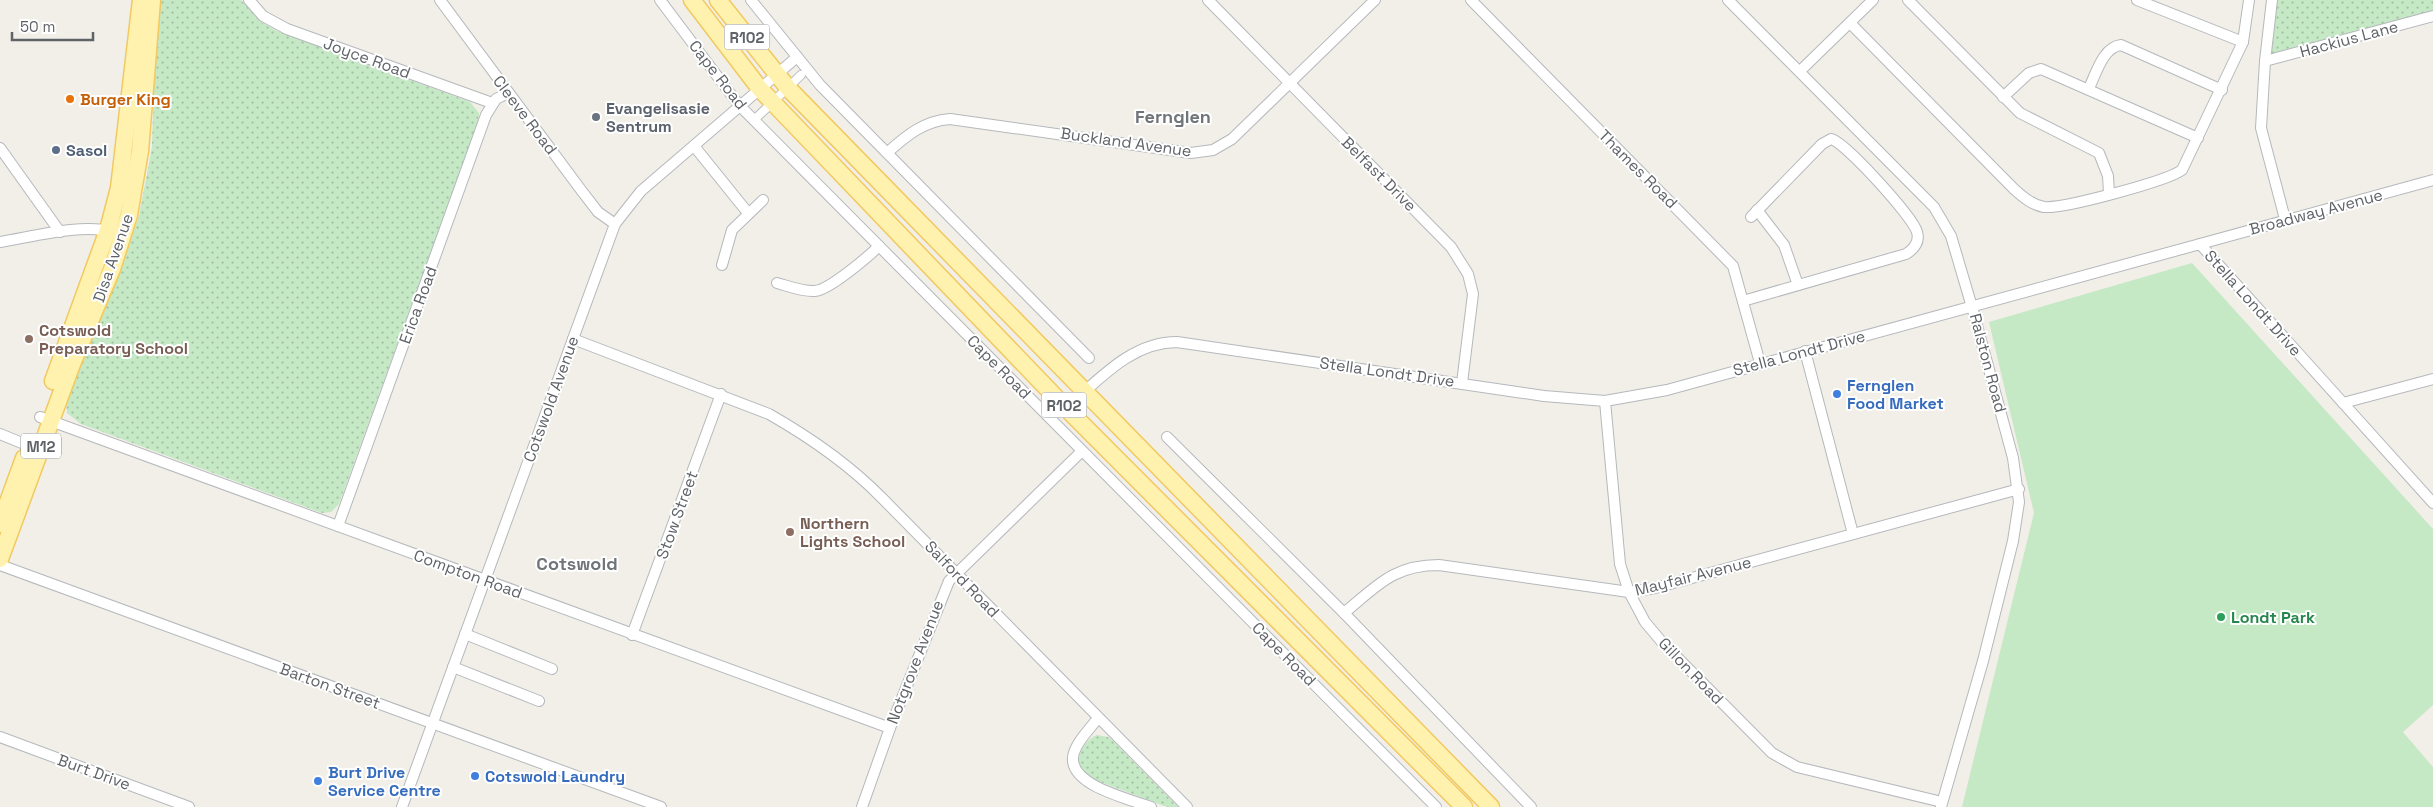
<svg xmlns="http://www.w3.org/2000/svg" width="2433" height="807" viewBox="0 0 2433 807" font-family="'Space Grotesk',sans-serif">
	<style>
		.park { fill: url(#park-dots) }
		.garden { fill: #c5e8c5 }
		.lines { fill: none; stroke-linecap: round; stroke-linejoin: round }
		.pedestrian-casing { stroke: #b5b8bc; stroke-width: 10 }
		.minor-casing { stroke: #b5b8bc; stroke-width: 12 }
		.primary-casing { stroke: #f2c960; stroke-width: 19 }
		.pedestrian { stroke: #fff; stroke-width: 8 }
		.minor { stroke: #fff; stroke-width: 10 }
		.primary { stroke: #fff2af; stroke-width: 16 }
		.food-dot { fill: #e8710a; stroke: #fff; stroke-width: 2 }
		.worship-dot { fill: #6b7280; stroke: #fff; stroke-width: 2 }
		.service-dot { fill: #5c6f8a; stroke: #fff; stroke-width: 2 }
		.education-dot { fill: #8d6e63; stroke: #fff; stroke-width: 2 }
		.shop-dot { fill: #3f7fe0; stroke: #fff; stroke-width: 2 }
		.leisure-dot { fill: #2e9e5b; stroke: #fff; stroke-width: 2 }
		.labels { text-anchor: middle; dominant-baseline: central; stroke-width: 4; stroke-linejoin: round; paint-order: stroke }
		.shield { fill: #fff; stroke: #8f9295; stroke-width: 1 }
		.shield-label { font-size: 15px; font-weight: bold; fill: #5f6368 }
		.street-label { font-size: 16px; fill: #5f6368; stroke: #fff }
		.food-label { font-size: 16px; font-weight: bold; fill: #c56008; stroke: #fff; text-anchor: start }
		.worship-label { font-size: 16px; font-weight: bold; fill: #5b616d; stroke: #fff; text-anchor: start }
		.service-label { font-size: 16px; font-weight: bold; fill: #4e5e75; stroke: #fff; text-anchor: start }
		.education-label { font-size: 16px; font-weight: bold; fill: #785e54; stroke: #fff; text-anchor: start }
		.shop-label { font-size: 16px; font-weight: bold; fill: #366cbe; stroke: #fff; text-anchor: start }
		.leisure-label { font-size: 16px; font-weight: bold; fill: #27864d; stroke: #fff; text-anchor: start }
		.neighbourhood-label { font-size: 18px; font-weight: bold; fill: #70757a; stroke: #fff }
	</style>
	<defs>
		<pattern id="park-dots" width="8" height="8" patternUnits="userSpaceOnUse" patternTransform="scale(1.25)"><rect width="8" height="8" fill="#c5e8c5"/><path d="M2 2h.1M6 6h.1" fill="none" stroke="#a3c0a4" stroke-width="1.8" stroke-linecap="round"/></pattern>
	</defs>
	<rect width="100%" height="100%" fill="#f1efe8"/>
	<g class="park">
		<polygon points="161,0 241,0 261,22 277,31 470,102 479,113 478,122 339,504 331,512 322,513 81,424 67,413 66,399 120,272 139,216 152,147 154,72"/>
		<polygon points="2274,0 2433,0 2433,13 2268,58"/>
		<path d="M1097,735L1108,737L1112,740L1178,807H1167L1090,778C1087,775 1083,772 1081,769C1074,757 1086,739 1097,735Z"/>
	</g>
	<polygon class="garden" points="2192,263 2433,529 2433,705 2403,732 2433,767 2433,807 1962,807 2034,513 1989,322"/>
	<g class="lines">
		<g class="pedestrian-casing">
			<polyline id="pedestrian" points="754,120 801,75"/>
		</g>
		<g class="minor-casing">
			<g id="minor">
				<polyline points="249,0 263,16 287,29 492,103"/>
				<polyline points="440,0 581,190 598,212 615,224"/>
				<polyline points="660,0 739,105 1436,807"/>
				<polyline points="751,0 820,85 1089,358"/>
				<polyline points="1208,0 1451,247 1468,274 1473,294 1462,383"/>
				<polyline points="1471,0 1733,266 1760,363"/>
				<polyline points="1728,0 1934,207 1951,236 1972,307 2013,458 2019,502 2013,541 1983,661 1941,807"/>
				<polyline points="1908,0 2020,113 2099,153 2108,176 2109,193"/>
				<polyline points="2137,0 2243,42 2249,0"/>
				<polyline points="2272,0 2265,61 2261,128 2285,219"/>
				<path d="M1850,23L2014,189C2023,197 2032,205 2044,207C2063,209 2167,181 2182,170L2243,42"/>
				<polyline points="2265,61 2433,16"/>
				<polyline points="1800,71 1873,0"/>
				<path d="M2089,88C2096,74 2103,47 2121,45L2222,90"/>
				<polyline points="2003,97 2029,73 2041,69 2198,138"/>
				<polyline points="694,146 748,213"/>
				<polyline points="0,148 60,232"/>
				<path d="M888,152C907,135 924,121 950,119L1191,153L1213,150L1232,139L1375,0"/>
				<polyline points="1757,210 1784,245 1798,285"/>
				<path d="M0,242C32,237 82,223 113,232"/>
				<polyline points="2200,244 2433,180"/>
				<polyline points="722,265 732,230 763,200"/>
				<path d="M777,283C788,286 803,292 815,291C829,290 868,257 879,246"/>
				<path d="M1743,301L1906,254C1914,249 1920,242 1917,232C1913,217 1844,141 1831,139L1822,144L1751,217"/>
				<path d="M573,339L769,414C811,438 849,464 883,499L1187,807"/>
				<polyline points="1805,351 1853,534"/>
				<polyline points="1605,401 1620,564 1629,592 1645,622 1661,641 1772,753 1797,767 1942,802"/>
				<polyline points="2343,403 2433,379"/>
				<path d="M1066,408C1099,380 1131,342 1177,342L1544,396L1605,401L1667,390L2200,244L2433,503"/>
				<polyline points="40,417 890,728"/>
				<polyline points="0,434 39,450"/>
				<polyline points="1167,437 1344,613 1531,807"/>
				<polyline points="338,526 486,115 496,99 508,93"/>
				<polyline points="0,565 661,807"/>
				<path d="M1344,613C1377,586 1393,565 1439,565L1629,592L1655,588L2019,489"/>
				<polyline points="465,634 552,669"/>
				<polyline points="632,635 721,394"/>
				<polyline points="453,667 539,701"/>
				<path d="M1098,718C1090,729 1075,743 1073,757C1070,786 1130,799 1151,807"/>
				<polyline points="0,737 189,807"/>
				<polyline points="402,807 615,224 641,191 797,57"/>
				<polyline points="862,807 890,728 949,581 1082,451"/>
			</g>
		</g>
		<g class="primary-casing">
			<g id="primary">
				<polyline points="692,0 760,89 854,187 1066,408 1464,807"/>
				<polyline points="718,0 788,88 1491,807"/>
				<polyline points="53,381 108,230 119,188 141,0"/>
				<polyline points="0,524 24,458"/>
				<polyline points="0,559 72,364 112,269 129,215 140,151 152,0"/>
			</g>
		</g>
		<use href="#pedestrian" class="pedestrian"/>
		<use href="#minor" class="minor"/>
		<use href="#primary" class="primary"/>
	</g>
	<circle class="food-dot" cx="70" cy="99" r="5"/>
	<circle class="worship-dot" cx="596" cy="117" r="5"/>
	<circle class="service-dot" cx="56" cy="150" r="5"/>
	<g class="education-dot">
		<circle cx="29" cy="339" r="5"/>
		<circle cx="790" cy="532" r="5"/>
	</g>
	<g class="shop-dot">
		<circle cx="1837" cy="394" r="5"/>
		<circle cx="475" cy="776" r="5"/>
		<circle cx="318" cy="781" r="5"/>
	</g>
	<circle class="leisure-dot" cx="2221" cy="617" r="5"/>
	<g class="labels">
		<g class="shield">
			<rect x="724.5" y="24.5" width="45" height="25" rx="4"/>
			<rect x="1041.5" y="392.5" width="45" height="25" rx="4"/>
			<rect x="21" y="433.5" width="40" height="25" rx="4"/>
		</g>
		<g class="shield-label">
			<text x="747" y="37">R102</text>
			<text x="1064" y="405">R102</text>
			<text x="41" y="446">M12</text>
		</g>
		<g class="street-label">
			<text transform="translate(2349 39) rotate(-15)">Hackius Lane</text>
			<text transform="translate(367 58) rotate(20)">Joyce Road</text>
			<text transform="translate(718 75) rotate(52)">Cape Road</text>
			<text transform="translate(525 115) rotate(53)">Cleeve Road</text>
			<text transform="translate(1126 142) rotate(8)">Buckland Avenue</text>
			<text transform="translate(1638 169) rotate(45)">Thames Road</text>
			<text transform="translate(1379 174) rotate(45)">Belfast Drive</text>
			<text transform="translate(2316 212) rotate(-15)">Broadway Avenue</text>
			<text transform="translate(113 258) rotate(-71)">Disa Avenue</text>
			<text transform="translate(2253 303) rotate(48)">Stella Londt Drive</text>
			<text transform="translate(418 305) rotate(-70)">Erica Road</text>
			<text transform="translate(1799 353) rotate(-15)">Stella Londt Drive</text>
			<text transform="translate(1988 363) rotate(75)">Ralston Road</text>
			<text transform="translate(999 367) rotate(45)">Cape Road</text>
			<text transform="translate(1387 372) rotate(8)">Stella Londt Drive</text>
			<text transform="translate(551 399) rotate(-70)">Cotswold Avenue</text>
			<text transform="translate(677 515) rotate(-70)">Stow Street</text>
			<text transform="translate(468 574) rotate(20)">Compton Road</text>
			<text transform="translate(1693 576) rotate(-14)">Mayfair Avenue</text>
			<text transform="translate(962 579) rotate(46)">Salford Road</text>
			<text transform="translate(1284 654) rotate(45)">Cape Road</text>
			<text transform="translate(915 662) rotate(-69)">Notgrove Avenue</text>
			<text transform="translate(1691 671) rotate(46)">Gillon Road</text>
			<text transform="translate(330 686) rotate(20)">Barton Street</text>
			<text transform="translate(94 772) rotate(20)">Burt Drive</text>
		</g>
		<g class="food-label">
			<text x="80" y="99">Burger King</text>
		</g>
		<g class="worship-label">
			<text x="606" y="108">Evangelisasie<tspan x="606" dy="18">Sentrum</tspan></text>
		</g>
		<g class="service-label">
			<text x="66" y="150">Sasol</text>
		</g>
		<g class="education-label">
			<text x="39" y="330">Cotswold<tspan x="39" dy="18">Preparatory School</tspan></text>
			<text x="800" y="523">Northern<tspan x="800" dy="18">Lights School</tspan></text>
		</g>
		<g class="shop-label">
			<text x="1847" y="385">Fernglen<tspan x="1847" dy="18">Food Market</tspan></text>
			<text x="328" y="772">Burt Drive<tspan x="328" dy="18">Service Centre</tspan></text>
			<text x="485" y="776">Cotswold Laundry</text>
		</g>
		<g class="leisure-label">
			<text x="2231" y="617">Londt Park</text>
		</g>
		<g class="neighbourhood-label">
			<text x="1173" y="116">Fernglen</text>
			<text x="577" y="563">Cotswold</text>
		</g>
	</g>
	<path d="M12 32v8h81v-8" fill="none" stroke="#5f6368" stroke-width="2.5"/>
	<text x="20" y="32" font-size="15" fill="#5f6368" stroke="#ffffff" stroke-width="4" paint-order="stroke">50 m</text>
</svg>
